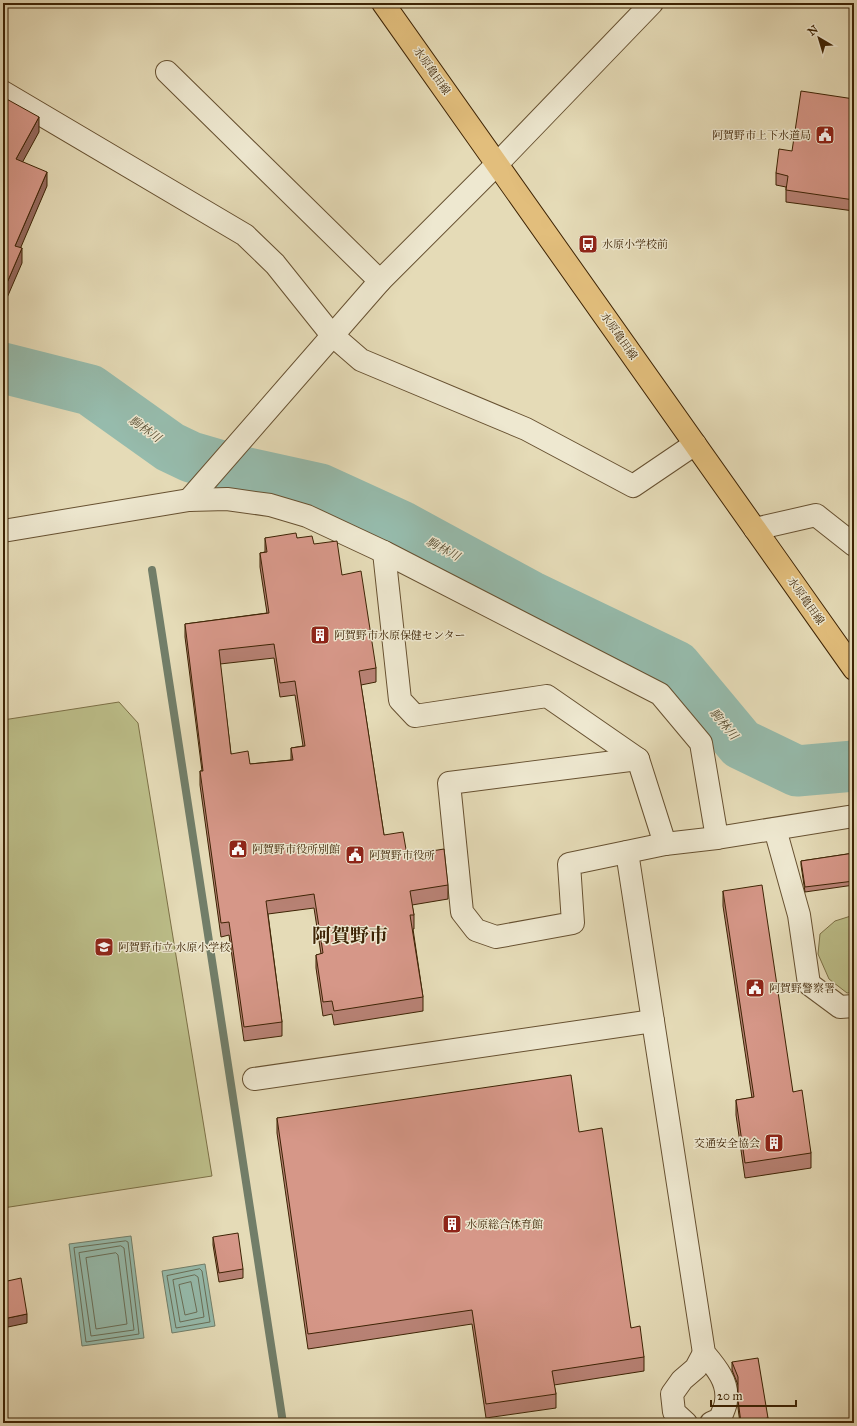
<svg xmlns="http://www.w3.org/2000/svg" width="857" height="1426" viewBox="0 0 857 1426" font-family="'IM FELL Great Primer','Noto Serif JP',serif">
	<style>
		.green { fill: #bcbe89; stroke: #7c7046 }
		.water { fill: #96bbac; stroke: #727e69 }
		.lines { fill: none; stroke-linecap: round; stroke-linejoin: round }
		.shore { stroke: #6a6f58; stroke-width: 1 }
		.stream { stroke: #727e69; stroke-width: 8 }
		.river { stroke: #96bbac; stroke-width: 51 }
		.minor-casing { stroke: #675131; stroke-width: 24 }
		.major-casing { stroke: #3d2304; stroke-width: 24 }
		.minor { stroke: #eee8d0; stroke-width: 22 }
		.major { stroke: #e2be7c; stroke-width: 22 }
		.wall { fill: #b88275; stroke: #3d2304; fill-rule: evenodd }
		.shaded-wall { fill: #966a5f; stroke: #3d2304 }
		.building { fill: #d69788; stroke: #3d2304; fill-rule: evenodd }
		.labels { text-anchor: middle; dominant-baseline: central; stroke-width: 3; stroke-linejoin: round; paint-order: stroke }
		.street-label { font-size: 11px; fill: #3d2304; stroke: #eee8d0 }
		.poi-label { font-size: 11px; fill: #3d2304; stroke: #eee8d0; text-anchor: start }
		.water-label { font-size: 12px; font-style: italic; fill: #53492e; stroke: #eee8d0 }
		.town-label { font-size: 19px; font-weight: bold; fill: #3d2304; stroke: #eee8d0 }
	</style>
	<rect width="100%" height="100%" fill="#e5dbb7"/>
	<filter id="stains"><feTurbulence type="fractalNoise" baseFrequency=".005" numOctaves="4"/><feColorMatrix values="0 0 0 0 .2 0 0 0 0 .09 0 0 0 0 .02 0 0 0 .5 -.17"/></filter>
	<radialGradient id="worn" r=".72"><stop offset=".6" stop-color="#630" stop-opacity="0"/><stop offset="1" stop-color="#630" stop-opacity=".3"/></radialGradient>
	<g class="green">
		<polygon points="119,702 138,723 212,1176 3,1208 3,720"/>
		<polygon points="854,915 854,992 847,993 829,979 818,954 820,934 835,921"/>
	</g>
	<g class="water">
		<polygon points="131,1236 144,1338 82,1346 69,1244"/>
		<polygon points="205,1264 215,1326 172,1333 162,1271"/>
	</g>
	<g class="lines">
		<g class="shore">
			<polygon points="126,1241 128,1242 139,1334 86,1342 74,1248"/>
			<polygon points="121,1246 124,1248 134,1330 91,1336 79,1253"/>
			<polygon points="116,1253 118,1255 127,1324 96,1329 86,1258"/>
			<polygon points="200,1269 202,1271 210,1322 176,1328 167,1276"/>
			<polygon points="195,1275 198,1277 204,1317 180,1322 173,1280"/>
			<polygon points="191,1282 197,1312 185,1315 179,1285"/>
		</g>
		<polyline class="stream" points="152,570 283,1423"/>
		<polyline class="river" points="3,368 90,390 170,447 191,457 239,471 320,489 401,526 530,596 676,666 741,744 797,771 854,766"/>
		<g class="minor-casing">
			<g id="minor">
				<polyline points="167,72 380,281"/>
				<polyline points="3,92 245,235 275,264 331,334 361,360 526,429 633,486 695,444"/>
				<polyline points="189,500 380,281 497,164 652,3"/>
				<polyline points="755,529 816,515 854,545"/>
				<polyline points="3,531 189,500 227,499 270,505 307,516 384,552 660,694 701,743 717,838 854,816"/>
				<polyline points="384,552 400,700 415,716 547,696 638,759 665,844"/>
				<polyline points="638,759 449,783 462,912 476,930 496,937 573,923 569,864 665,844 717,838"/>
				<polyline points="775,829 799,915 809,984 840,1007 854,1006"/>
				<path d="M627,852L704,1353C715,1366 729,1382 726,1401C726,1406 722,1413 720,1419L711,1423"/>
				<polyline points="254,1079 653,1021"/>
				<polyline points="686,1423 674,1412 672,1394 682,1380 696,1368 704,1353"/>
			</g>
		</g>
		<g class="major-casing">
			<polyline id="major" points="383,3 854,669"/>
		</g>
		<use href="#minor" class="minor"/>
		<use href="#major" class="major"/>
	</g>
	<g class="wall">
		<polygon points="854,99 854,211 786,202 786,187 776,185 776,173 792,151"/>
		<path d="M265,538H297L314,544L342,575L376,668V682L361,685L384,835L407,855L448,885V899L412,905L414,915V929H413L423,997V1011L334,1025L332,1014L323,1016L316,968V955L321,954L314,908L268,914L282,1022V1036L244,1041L229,935L221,937L200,785V771H202L185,637V624L267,613L260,567V553L265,552ZM274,658L280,697L295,695L303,746L291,748V760L250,764L231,754L220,664Z"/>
		<polygon points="854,853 854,885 805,892 801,865 801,861"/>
		<polygon points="723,891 793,1092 811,1153 811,1168 745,1178 736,1115 736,1100 752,1098 723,906"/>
		<polygon points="277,1118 579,1132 631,1328 644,1357 644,1371 554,1385 556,1394 556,1408 486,1418 472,1324 308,1349 277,1133"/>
		<polygon points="213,1237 243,1269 243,1278 219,1282 213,1245"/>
		<polygon points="732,1362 768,1418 768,1423 740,1423 738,1408 738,1385 732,1370"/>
	</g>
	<g class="shaded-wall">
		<polygon points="39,117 39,132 16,174 16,159"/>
		<polygon points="47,172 47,186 15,261 15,246"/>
		<polygon points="22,248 22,263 3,307 3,292"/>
		<polygon points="27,1314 27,1323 3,1328 3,1319"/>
	</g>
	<g class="building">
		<polygon points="801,91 854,99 854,200 786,190 788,176 776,173 779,149 792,151"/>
		<polygon points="3,97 39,117 16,159 47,172 15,246 22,248 3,292"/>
		<path d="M296,533L297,538L312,536L314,544L337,541L342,575L361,571L376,668L359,671L384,835L403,832L407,855L444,849L448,885L410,891L414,915H410L423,997L334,1011L332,1001L323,1002L316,955L323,953L314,894L266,901L282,1022L244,1027L229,922L221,923L200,771H203L185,624L269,613L260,553L267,552L265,538ZM274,644L280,683L295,681L305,746L291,748L293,760L250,764L248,751L231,754L219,650Z"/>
		<polygon points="854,853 854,881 805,887 801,861"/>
		<polygon points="762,885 793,1092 802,1090 811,1153 745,1163 736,1100 754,1097 723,891"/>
		<polygon points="571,1075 579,1132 602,1128 631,1328 640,1326 644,1357 552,1371 556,1394 486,1404 472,1310 308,1334 277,1118"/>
		<polygon points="238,1233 243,1269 219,1273 213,1237"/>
		<polygon points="21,1278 27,1314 3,1319 3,1282"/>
		<polygon points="758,1358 768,1418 741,1423 738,1400 738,1377 732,1362"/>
	</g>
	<defs>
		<g id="civic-square" transform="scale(1)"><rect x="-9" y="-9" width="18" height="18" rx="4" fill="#8f2418" stroke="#eee8d0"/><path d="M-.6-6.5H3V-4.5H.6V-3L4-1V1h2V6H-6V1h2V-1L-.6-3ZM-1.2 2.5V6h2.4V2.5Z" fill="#fff"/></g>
		<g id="bus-square" transform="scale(1)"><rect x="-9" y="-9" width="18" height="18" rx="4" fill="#8f2418" stroke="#eee8d0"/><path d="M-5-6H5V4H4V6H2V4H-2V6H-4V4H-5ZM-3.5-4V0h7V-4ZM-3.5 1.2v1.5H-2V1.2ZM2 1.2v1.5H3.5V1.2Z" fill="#fff"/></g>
		<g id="building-square" transform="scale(1)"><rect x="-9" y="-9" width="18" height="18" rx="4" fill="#8f2418" stroke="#eee8d0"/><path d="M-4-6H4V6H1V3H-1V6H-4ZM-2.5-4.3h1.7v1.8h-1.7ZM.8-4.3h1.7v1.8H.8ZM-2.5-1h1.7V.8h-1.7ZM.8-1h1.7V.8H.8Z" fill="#fff"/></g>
		<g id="school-square" transform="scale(1)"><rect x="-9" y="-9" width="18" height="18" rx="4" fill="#8f2418" stroke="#eee8d0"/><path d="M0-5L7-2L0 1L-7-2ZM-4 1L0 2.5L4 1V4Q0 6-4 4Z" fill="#fff"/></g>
	</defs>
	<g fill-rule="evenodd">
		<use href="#civic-square" x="825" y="135"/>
		<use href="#bus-square" x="588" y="244"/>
		<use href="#building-square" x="320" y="635"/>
		<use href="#civic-square" x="238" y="849"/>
		<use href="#civic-square" x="355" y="855"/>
		<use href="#school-square" x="104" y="947"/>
		<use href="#civic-square" x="755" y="988"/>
		<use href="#building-square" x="774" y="1143"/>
		<use href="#building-square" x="452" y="1224"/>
	</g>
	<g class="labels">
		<g class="street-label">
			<text transform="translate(432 71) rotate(55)">水原亀田線</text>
			<text transform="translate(619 336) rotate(55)">水原亀田線</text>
			<text transform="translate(806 601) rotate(55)">水原亀田線</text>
		</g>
		<g class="poi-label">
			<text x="811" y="135" text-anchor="end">阿賀野市上下水道局</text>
			<text x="602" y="244">水原小学校前</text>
			<text x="334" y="635">阿賀野市水原保健センター</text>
			<text x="252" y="849">阿賀野市役所別館</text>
			<text x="369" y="855">阿賀野市役所</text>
			<text x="118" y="947">阿賀野市立 水原小学校</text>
			<text x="769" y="988">阿賀野警察署</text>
			<text x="760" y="1143" text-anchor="end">交通安全協会</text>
			<text x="466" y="1224">水原総合体育館</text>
		</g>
		<g class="water-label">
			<text transform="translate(145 429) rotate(35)">駒林川</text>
			<text transform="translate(443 549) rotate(28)">駒林川</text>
			<text transform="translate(724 724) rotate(50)">駒林川</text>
		</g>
		<g class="town-label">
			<text x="350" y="935">阿賀野市</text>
		</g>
	</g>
	<rect width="857" height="1426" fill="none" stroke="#e5dbb7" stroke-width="16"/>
	<rect x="4" y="4" width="849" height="1418" fill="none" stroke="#3d2304" stroke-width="2"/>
	<rect x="8" y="8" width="841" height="1410" fill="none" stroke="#3d2304"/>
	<g transform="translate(819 38) rotate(322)" stroke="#eee8d0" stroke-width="3" paint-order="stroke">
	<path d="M0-3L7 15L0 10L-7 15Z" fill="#3d2304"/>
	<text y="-6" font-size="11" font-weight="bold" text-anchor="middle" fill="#3d2304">N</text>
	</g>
	<path d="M711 1400v6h85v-6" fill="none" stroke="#3d2304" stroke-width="2"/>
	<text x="717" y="1400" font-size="12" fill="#3d2304" stroke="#eee8d0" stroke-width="3" paint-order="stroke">20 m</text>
	<rect width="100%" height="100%" filter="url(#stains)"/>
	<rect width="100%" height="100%" fill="url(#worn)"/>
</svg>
